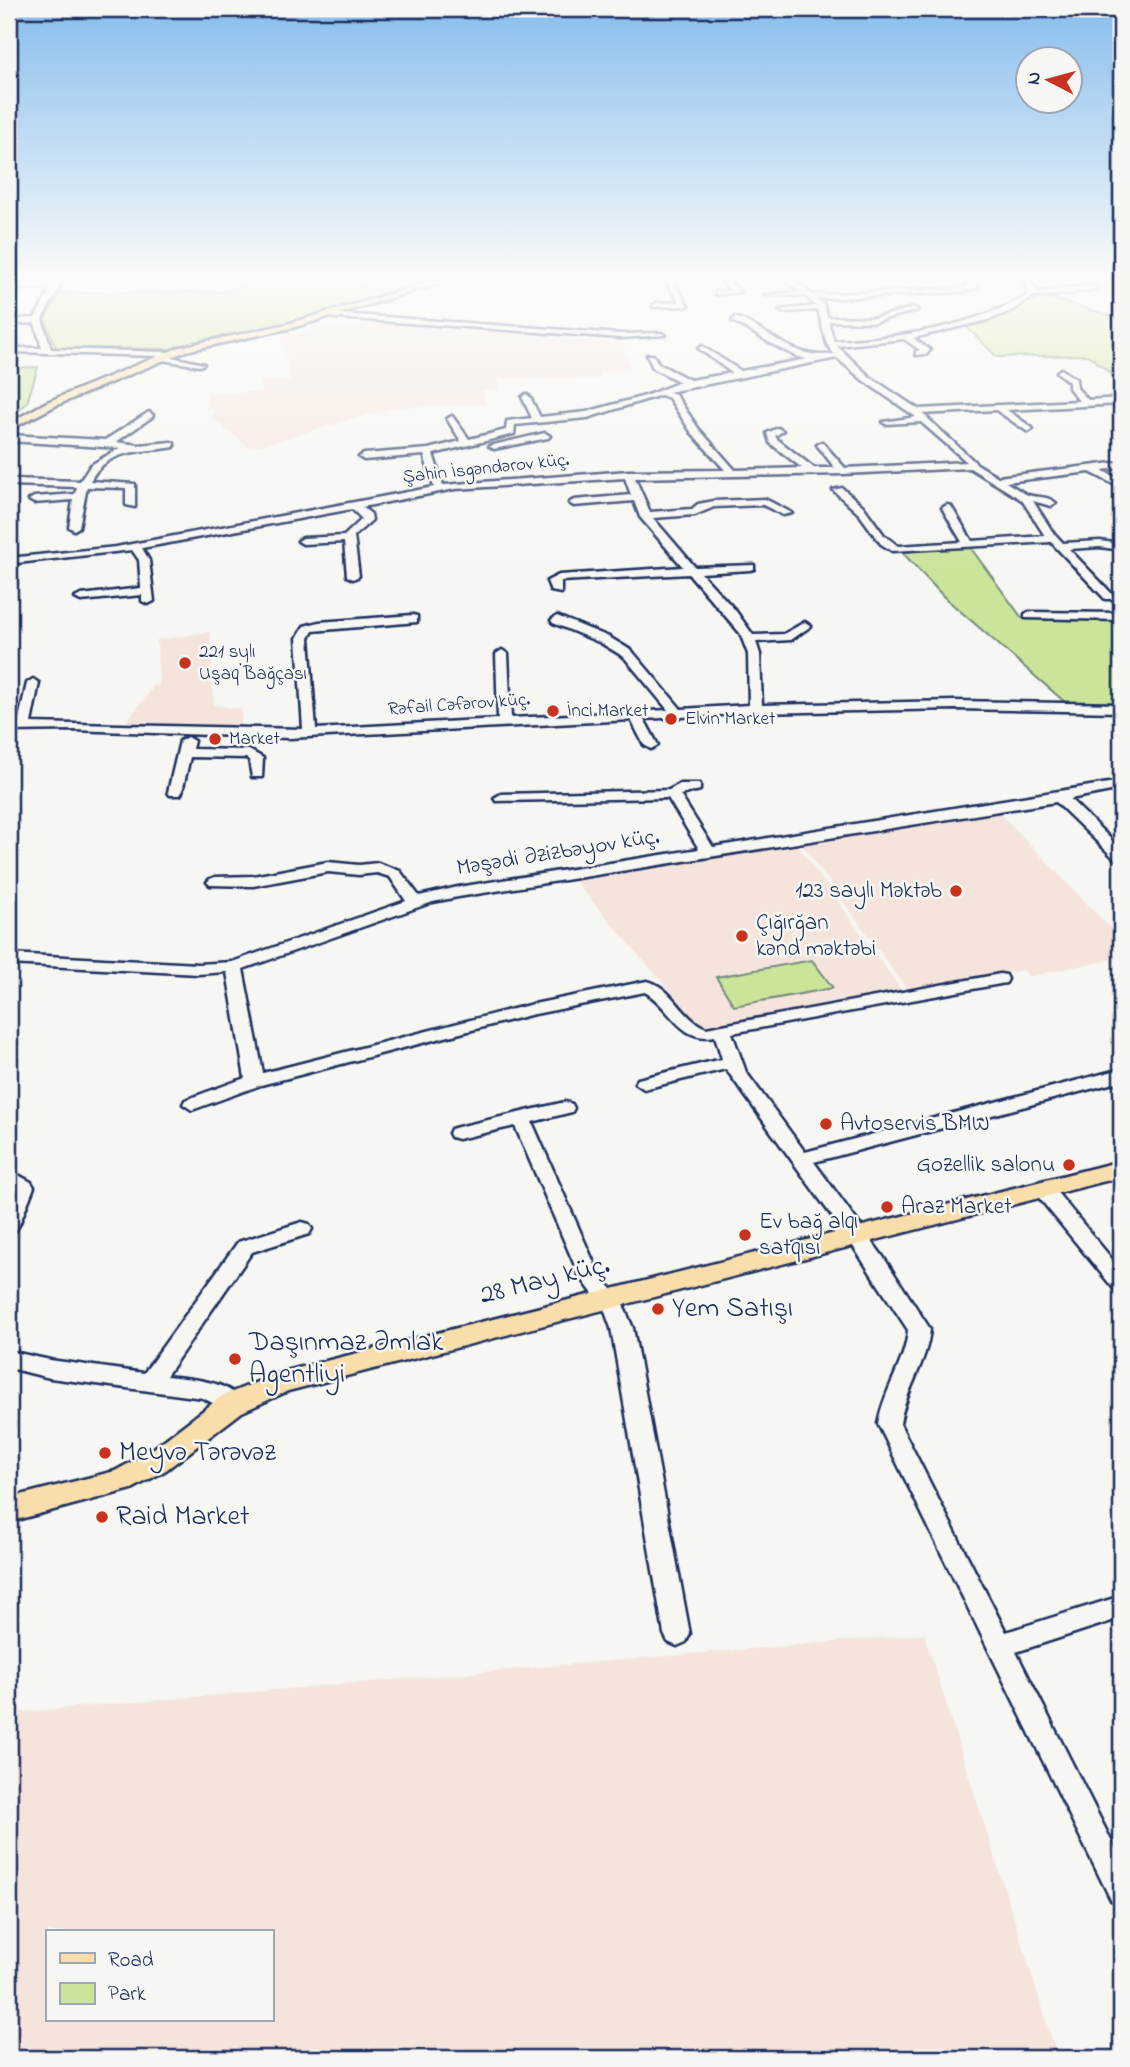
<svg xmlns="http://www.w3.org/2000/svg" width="1130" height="2067" viewBox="0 0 1130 2067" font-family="'Indie Flower',sans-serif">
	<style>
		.built { fill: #f5e4dc; fill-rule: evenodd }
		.green { fill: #cae49a; stroke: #728a7c; stroke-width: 2 }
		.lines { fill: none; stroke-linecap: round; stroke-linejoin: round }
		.minor-casing { stroke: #1b2f5e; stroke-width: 5 }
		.major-casing { stroke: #1b2f5e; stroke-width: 5 }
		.minor { fill: #f6f6f2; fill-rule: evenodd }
		.major { fill: #f9deab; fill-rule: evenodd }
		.poi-dot { fill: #c8321e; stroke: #f6f6f2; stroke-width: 2.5 }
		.labels { text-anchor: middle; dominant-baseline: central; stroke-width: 5; stroke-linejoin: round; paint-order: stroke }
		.far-street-label { font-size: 19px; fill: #1b2f5e; stroke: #f6f6f2 }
		.far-poi-label { font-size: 19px; fill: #1b2f5e; stroke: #f6f6f2; text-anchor: start }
		.street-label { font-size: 23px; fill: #1b2f5e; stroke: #f6f6f2 }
		.poi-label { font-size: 23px; fill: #1b2f5e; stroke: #f6f6f2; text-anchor: start }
		.near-street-label { font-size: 28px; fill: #1b2f5e; stroke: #f6f6f2 }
		.near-poi-label { font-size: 28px; fill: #1b2f5e; stroke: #f6f6f2; text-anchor: start }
	</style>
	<rect width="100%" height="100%" fill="#f6f6f2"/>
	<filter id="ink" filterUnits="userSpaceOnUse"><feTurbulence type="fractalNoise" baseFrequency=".0143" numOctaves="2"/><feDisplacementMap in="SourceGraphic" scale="14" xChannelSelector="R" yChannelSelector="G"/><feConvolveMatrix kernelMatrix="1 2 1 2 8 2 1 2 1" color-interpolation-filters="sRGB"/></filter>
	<g filter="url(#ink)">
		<g class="built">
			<polygon points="74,281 251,281 224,291 60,292 63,287 70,286"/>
			<polygon points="453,281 528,281 514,299 445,291 458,288 445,285"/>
			<polygon points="364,320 507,329 504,334 622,344 631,370 600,371 600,379 498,378 499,390 482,390 486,404 395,407 250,448 212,418 215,408 205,408 207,395 262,391 260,382 291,380 281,337 338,326 358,326"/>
			<polygon points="210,632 214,705 242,709 240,730 125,724 154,686 159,685 157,640"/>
			<polygon points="1000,813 1121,939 1121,958 1029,976 1023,970 908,991 801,843"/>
			<polygon points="797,844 902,991 702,1028 574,880"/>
			<path d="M924,1634L1058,2058H9V1713ZM271,1932V2020H47V1932Z"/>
		</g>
		<g class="green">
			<polygon points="253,281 366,284 372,281 426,281 304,319 259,331 204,339 171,349 56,348 45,319 61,293 225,292"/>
			<polygon points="1044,296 1121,319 1121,382 1088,355 997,357 966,326"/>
			<polygon points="38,367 27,403 9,419 9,368"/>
			<polygon points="970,547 1022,618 1121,619 1121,705 1066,703 944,597 902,552"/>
			<polygon points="812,960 833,988 734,1006 716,977"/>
		</g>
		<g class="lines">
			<g class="minor-casing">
				<g id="minor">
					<polygon points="55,281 63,281 42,319 51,349 171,352 174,356 167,356 204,364 200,366 162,360 158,358 159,356 9,352 9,348 42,348 35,323 9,324 9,320 35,318 52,287 9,290 9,286"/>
					<polygon points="665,281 673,281 688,306 653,307 656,303 680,302"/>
					<polygon points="721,281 729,281 740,292 716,295 716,291 730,290"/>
					<path d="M787,281H796L812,295L963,288L969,286L965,281H973L978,287L963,292L817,299L824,305L827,317L874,318L914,308L918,310L874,322L828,321L834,341C900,338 966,328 1025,297L1029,292L1023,281H1031L1037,292L1096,285V289L1053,296H1034L1011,311L988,320L913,338L930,350L927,354L916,355V351L920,350L904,339L837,346L870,377L918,409L1079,401L1069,388V382L1057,372L1061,369L1076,379L1077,388L1088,400L1121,398V404L1007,410L1031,427L1033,429L1028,432L996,410L923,414L977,464L998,477L1121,462V468L1102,470L1121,481V488L1090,472L1006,482C1013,486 1021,492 1028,495C1038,498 1046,495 1056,503L1051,506L1033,501L1052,531L1063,543L1100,541L1121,544V550L1100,547L1069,549L1113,595V599H1105L1051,542L892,551L881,544L860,515L833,490L842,488L863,506L884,535L898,546L962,542L942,508L947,505L951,506L972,541L1045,536L1022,500L970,468L843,474L635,478L650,512L692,509L698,504L714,501L765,499L792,513L783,515L763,505L714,507L695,515L653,518L695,567L754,565V569L750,570L701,573L735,610L753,635L784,634L805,622L811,626L791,640L756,642L760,654L762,705L955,701L1121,704V712L955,709L756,713L644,719L658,745L651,749L644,745L631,720L289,738L73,730L9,731V723H18L27,683L33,679L39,683L31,723L303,729L297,638L304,626L319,622L413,615L417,616V622L313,631L309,638L316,729L498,719L496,654L502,650L508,654L511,718L668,710L624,657L601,643L553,623L551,620L557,616L609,637L632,651L681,709L749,705L748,654L740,633L689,574L561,581V593L551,591L547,581L559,575L683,567L640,517L634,501L574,506L569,503L574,500L631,495L625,478L455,489L362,507L371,514L372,520L354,536L359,576L353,579L347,576L344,542L303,544L298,541L303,538L344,536L362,519L352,509L142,548L149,560L154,601L148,604L142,601V595L81,601L75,598L81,595L141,588L139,560L132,550L9,564V558L116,547L434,487L424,455L364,460L359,457L364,454L428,449L461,441L447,419L452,416L469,439L506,430L507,421L532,418L522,397L526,394L530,397L540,417L586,412L645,396L680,382L653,368L647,355H653L659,364L690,380L732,373L698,348L702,346L741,371L807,359C781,353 757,333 732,321L735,317C771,330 793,361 834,354L827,344L818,310L783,312L779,310L816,306L805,296L764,295L800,292ZM837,358L864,381L916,417L883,422L885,424L921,422L967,462L845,468L822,442L817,445L835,468H814L777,439L775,436L783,431L778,428L767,433L770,443L802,468L735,470L698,428L675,394L669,392ZM661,395L669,398L691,432L725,470L629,471L443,485L433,454L514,434L515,425L587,418Z"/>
					<polygon points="327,313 621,334 661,333 665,335 621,338 324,317"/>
					<path d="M149,412L153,415L152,417L116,442L139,445L171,442L174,443V447C143,453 108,447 90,481L135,484V507L126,505V488L87,487L79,527L74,530L69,527L73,500L34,503L29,500L34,497L75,494L77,487L9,485V479L80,481L91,465L120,448L9,441V435L105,440Z"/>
					<polygon points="545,433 550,436 548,438 494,449 489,446"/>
					<polygon points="1029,612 1121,613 1121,620 1025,618 1025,614"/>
					<polygon points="187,737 194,741 192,749 249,750 263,758 262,777 252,777 249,760 246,758 190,757 182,792 180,795 170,795 168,792 180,741"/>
					<path d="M1121,781V789L1070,799L1121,849V862L1116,860L1056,802L458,897L433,902L243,969L263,1073L529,1005L647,981C673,987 681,1018 706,1028L1000,974L1006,975L1008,979L1006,983L1000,984L732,1033L746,1072L805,1152L1121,1069V1081L814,1162L884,1258L930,1329C927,1363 905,1390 900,1424L1006,1632L1121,1596V1618L1016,1652L1121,1860V1905L1111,1900L878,1424C883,1391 905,1364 908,1330L847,1237L726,1069L644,1089L635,1083L638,1079L722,1059L715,1036C679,1043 671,1007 645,992L530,1015L261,1085L192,1110L183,1104L185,1100L245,1078L227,972L198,974L9,964V954L198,964L232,962L406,901L390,877L377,873L359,875L328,872L253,886L210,885L207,882L210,879L215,877L253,876L328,862L359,865L378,863L400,871L419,896L458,887L699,849L668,798L496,801L494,798L501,794L669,790L680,784H700V790L680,795L713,847Z"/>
					<polygon points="565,1102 572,1104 574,1108 572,1112 532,1122 598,1272 621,1300 633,1328 690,1634 686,1642 677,1646 668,1642 664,1634 611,1328 604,1309 579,1275 515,1126 458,1139 451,1137 449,1133 451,1129 458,1127"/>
					<polygon points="9,1170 31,1182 34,1187 19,1225 16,1230 9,1232 9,1201 13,1189 9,1186"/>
					<polygon points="1043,1182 1050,1184 1121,1270 1121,1292 1114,1289 1036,1194 1033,1189 1036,1184"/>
					<path d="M302,1222L309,1224L312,1229L309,1234L252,1252L166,1376C190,1379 231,1380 243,1404L240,1410L232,1413L203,1398L50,1378L9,1368V1351L50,1360L144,1373L238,1242Z"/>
				</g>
			</g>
			<g class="major-casing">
				<g id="major">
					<polygon points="433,281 447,281 292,328 186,351 55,406 9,430 9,423 47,402 180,347 287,324"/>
					<polygon points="1121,1161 1121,1177 288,1391 242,1412 166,1470 132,1489 9,1522 9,1498 115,1471 146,1454 222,1396 282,1372"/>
				</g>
			</g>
			<use href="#minor" class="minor"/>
			<use href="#major" class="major"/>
		</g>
	</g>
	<linearGradient id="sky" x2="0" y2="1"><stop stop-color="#87bded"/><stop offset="0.49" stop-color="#fbfbf9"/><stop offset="1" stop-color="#fbfbf9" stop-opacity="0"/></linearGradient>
	<rect width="1130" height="570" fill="url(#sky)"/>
	<g class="poi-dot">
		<circle cx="185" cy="663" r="7"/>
		<circle cx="553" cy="711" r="7"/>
		<circle cx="671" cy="719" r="7"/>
		<circle cx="215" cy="739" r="7"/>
		<circle cx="956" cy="891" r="7"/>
		<circle cx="742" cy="936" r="7"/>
		<circle cx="826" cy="1124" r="7"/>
		<circle cx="1069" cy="1165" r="7"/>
		<circle cx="887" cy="1207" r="7"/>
		<circle cx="745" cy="1235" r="7"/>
		<circle cx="658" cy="1309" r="7"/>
		<circle cx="235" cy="1359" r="7"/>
		<circle cx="105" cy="1453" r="7"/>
		<circle cx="102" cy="1517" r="7"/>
	</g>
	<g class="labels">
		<g class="far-street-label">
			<text transform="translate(486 469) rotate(-6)">Şahin İsgəndərov küç.</text>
			<text transform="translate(459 705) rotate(-4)">Rəfail Cəfərov küç.</text>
		</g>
		<g class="far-poi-label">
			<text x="199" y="652">221 sylı<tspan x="199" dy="22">Uşaq Bağçası</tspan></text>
			<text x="567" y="711">İnci Market</text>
			<text x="685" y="719">Elvin Market</text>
			<text x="229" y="739">Market</text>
		</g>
		<g class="street-label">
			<text transform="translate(558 853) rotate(-9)">Məşədi Əzizbəyov küç.</text>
		</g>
		<g class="poi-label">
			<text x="942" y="891" text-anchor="end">123 saylı Məktəb</text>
			<text x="756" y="923">Çığırğan<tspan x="756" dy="26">kənd məktəbi</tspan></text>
			<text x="840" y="1124">Avtoservis BMW</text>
			<text x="1055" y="1165" text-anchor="end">Gozellik salonu</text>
			<text x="901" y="1207">Araz Market</text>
			<text x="759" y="1222">Ev bağ alqı<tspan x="759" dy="26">satqısı</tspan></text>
		</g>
		<g class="near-street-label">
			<text transform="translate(545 1281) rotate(-14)">28 May küç.</text>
		</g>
		<g class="near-poi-label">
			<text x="672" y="1309">Yem Satışı</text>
			<text x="249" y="1343">Daşınmaz Əmlak<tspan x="249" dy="32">Agentliyi</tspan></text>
			<text x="119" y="1453">Meyvə Tərəvəz</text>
			<text x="116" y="1517">Raid Market</text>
		</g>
	</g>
	<rect width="1130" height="2067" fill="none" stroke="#f6f6f2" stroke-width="35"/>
	<rect x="18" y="18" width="1095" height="2032" fill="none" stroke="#1b2f5e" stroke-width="2.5" filter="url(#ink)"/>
	<rect x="46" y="1930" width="228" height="91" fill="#f6f6f2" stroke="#9ea6b7" stroke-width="2"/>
	<rect x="60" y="1953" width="35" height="10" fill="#f9deab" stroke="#9ea6b7" stroke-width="2"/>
	<text x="108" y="1966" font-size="21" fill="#1b2f5e">Road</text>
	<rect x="60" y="1983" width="35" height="21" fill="#cae49a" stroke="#9ea6b7" stroke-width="2"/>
	<text x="108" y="2000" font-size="21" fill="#1b2f5e">Park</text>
	<g transform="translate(1049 80) rotate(276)"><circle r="33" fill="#f6f6f2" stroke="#9ea6b7" stroke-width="2"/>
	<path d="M0-5L12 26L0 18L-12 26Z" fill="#c8321e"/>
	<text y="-10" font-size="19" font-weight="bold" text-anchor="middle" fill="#1b2f5e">N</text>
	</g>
</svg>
